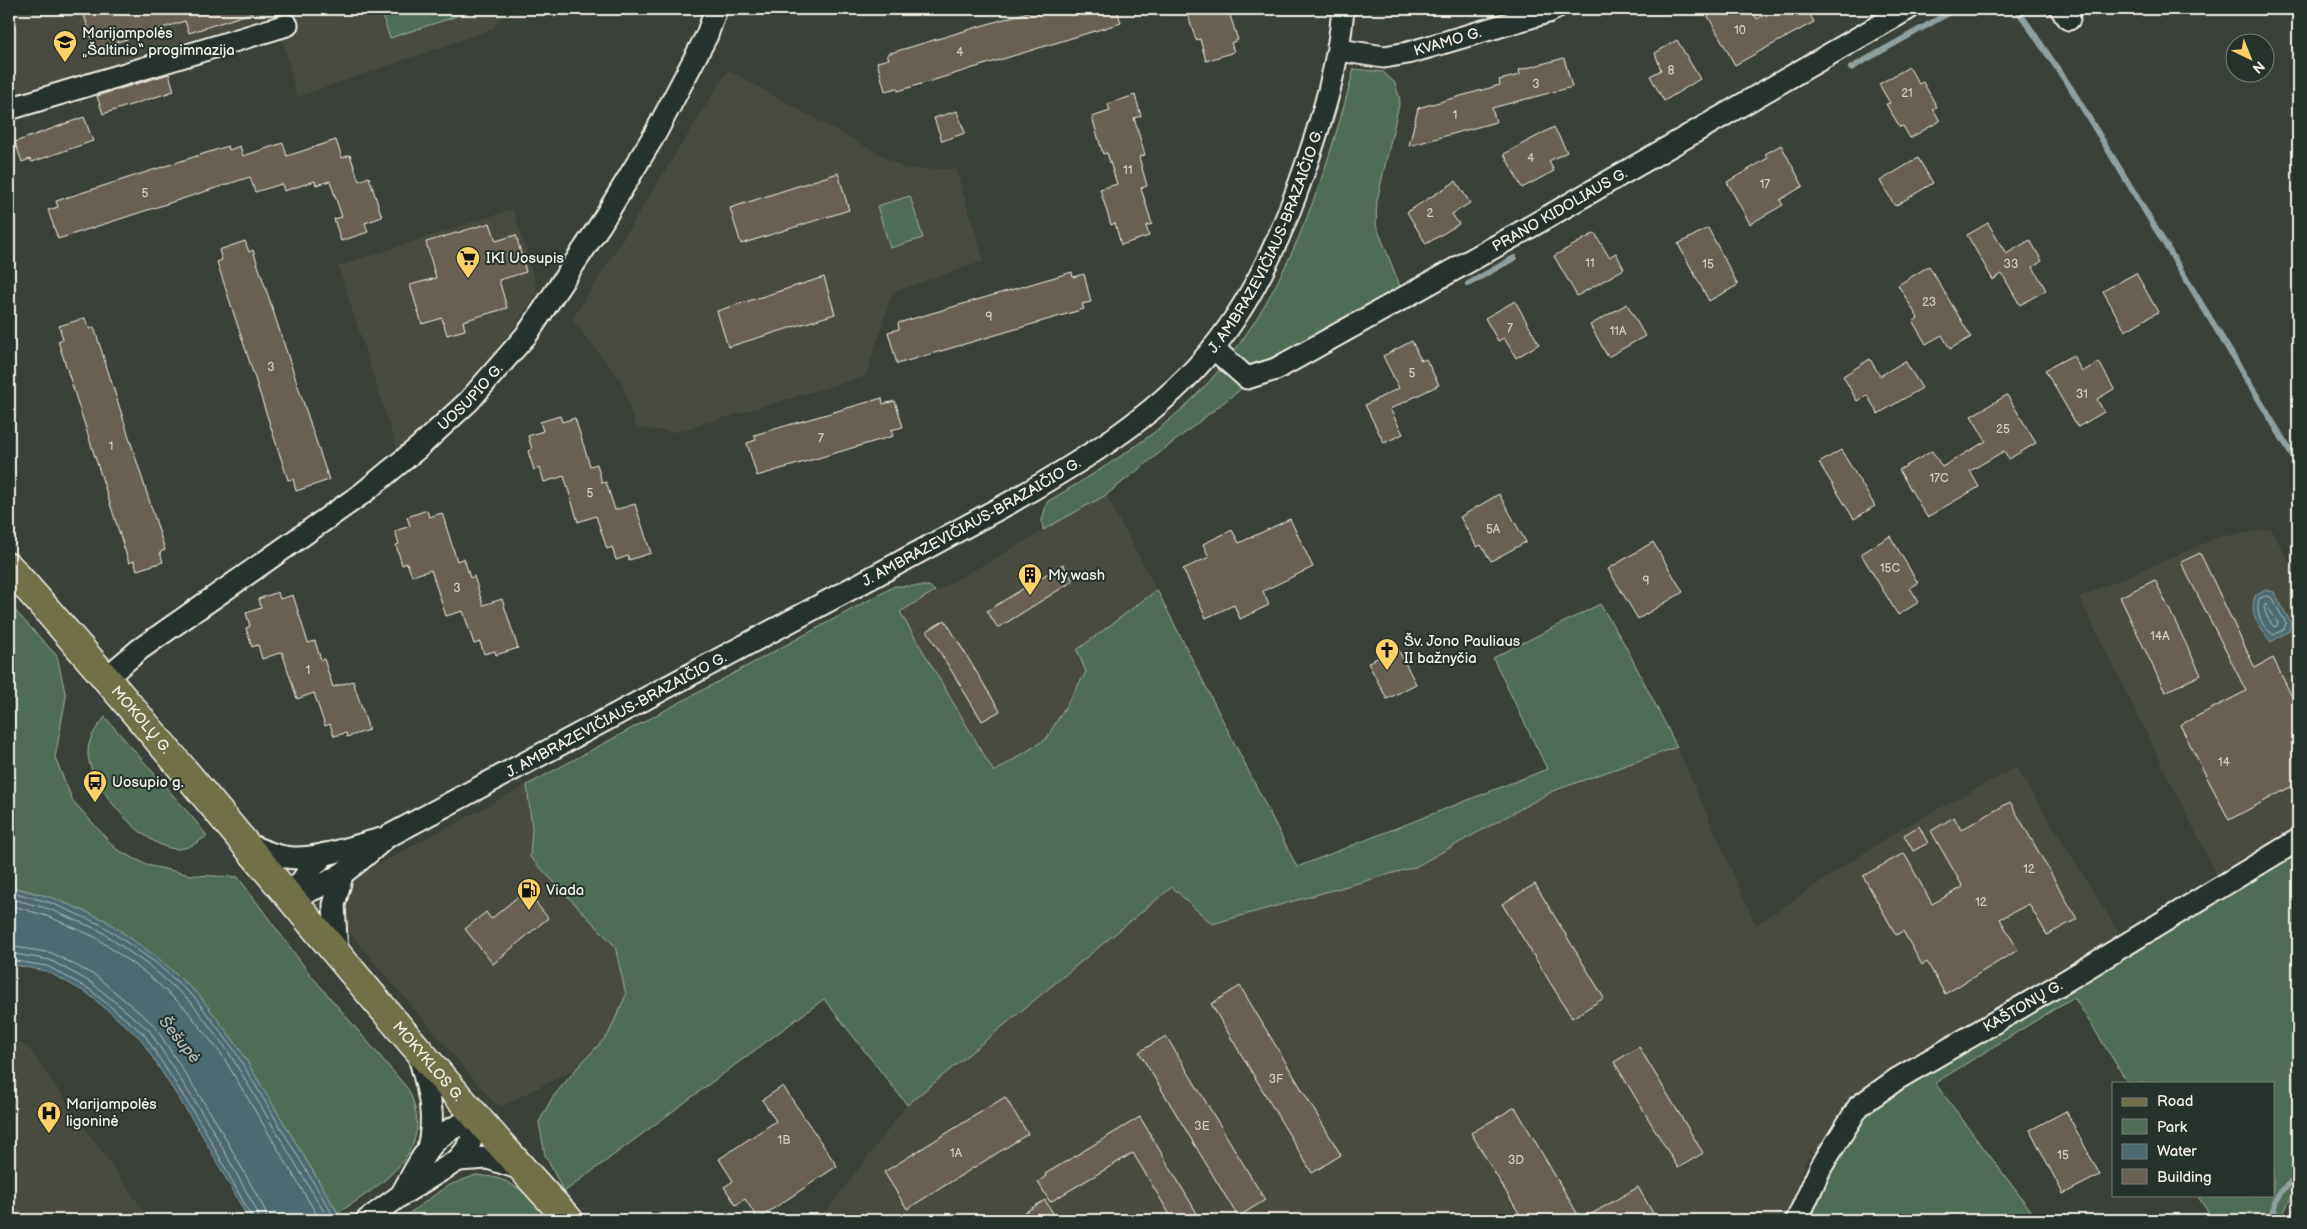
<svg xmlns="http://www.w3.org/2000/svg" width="2307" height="1229" viewBox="0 0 2307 1229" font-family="'Balsamiq Sans',sans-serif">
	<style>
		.built { fill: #484b40 }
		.green { fill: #4f6d56; stroke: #a2af9f }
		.water { fill: #4c6a72; stroke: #8fa0a1 }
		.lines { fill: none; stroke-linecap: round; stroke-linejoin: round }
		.shore { stroke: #b1bbb9; stroke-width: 1 }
		.stream { stroke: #8fa0a1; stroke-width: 6 }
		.building { fill: #696152; stroke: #f4f1e8 }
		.minor-casing { stroke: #f4f1e8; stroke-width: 25 }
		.major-casing { stroke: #f4f1e8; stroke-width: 31 }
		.minor { stroke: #26332d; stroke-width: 21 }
		.major { stroke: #716f4a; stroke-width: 28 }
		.labels { text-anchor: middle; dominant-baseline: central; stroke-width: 4; stroke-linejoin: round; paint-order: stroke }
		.number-label { font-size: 12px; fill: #d1cdc2 }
		.poi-label { font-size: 15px; fill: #f4f1e8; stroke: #26332d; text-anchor: start }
		.street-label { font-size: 15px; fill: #f4f1e8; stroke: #26332d }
		.water-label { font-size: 16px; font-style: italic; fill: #b1bbb9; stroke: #26332d }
	</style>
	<rect width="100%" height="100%" fill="#3a4138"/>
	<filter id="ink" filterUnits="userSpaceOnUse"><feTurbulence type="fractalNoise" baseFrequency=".02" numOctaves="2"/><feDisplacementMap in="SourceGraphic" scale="10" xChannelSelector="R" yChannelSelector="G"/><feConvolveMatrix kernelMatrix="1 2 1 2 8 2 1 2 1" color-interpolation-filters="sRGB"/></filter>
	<g filter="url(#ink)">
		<g class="built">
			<polygon points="9,9 506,9 493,29 297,97 276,14 9,98"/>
			<polygon points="728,70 906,169 956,169 984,261 893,292 866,376 676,432 636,428 622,382 572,320"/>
			<polygon points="513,209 538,291 511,332 450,404 397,449 338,266"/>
			<polygon points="1106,495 1157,590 1077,650 1086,672 1046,739 994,772 900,612"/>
			<polygon points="2271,529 2298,578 2298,840 2222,886 2079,597 2219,537"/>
			<polygon points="1677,747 1756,925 1894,833 2016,767 2126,944 1859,1106 1806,1160 1786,1220 809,1220 828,1209 907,1105 1173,887 1212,924 1415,867 1553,791"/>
			<polygon points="527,785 532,828 530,857 615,946 626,996 608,1035 577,1068 502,1106 494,1103 353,937 343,922 343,908 354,882 371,868"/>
			<polygon points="9,1037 28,1047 150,1220 9,1220"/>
		</g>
		<g class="green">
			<polygon points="380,9 472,9 454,17 390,38"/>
			<path d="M1354,69L1383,72L1395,83L1400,100L1377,201L1376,225L1404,296L1246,385L1106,495L1043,530L1042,520L1047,502C1095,473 1143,445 1184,407C1279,319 1322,191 1354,69Z"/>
			<polygon points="910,196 923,238 890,248 877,206"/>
			<polygon points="895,586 929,586 935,591 900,612 994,772 1046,739 1086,672 1077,650 1157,590 1297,867 1547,769 1493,658 1600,604 1624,643 1677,747 1553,791 1415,867 1212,924 1172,887 907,1105 824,999 564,1192 545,1155 539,1122 552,1098 577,1068 608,1035 626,995 615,946 530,857 532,828 527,785"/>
			<path d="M9,604L57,656L66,697L55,758L73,801L116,849L147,865L191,875L238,877L309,973L408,1089C439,1151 382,1184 338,1213L237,1045L199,995L159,959L105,920L53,898L9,886Z"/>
			<path d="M105,717L198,824L207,836C196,843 189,849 176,849C144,848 90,786 88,755C87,739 96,729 105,717Z"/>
			<polygon points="2298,840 2298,1184 2283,1214 2285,1220 2213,1220 2197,1195 2273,1195 2273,1083 2128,1083 2074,997 1935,1083 2038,1220 1797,1220 1859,1106"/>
			<path d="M476,1175C483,1176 490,1176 496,1178C517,1183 539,1205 553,1220H400L447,1186Z"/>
		</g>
		<g class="water">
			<path d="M2266,590L2274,592L2291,623L2289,631L2271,642C2259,626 2249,617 2255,596Z"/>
			<polygon points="9,886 53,898 105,920 159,959 199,995 237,1045 342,1220 249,1220 201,1133 140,1038 87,993 46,971 9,964"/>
		</g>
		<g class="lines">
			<g class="shore">
				<path d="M2266,596L2271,597L2286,623L2284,629L2274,635C2262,628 2255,612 2259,599Z"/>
				<polygon points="2266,604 2278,623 2276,627 2273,626 2267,617 2264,607"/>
				<polyline points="9,891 51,903 102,925 156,963 195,998 233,1048 336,1220"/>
				<polyline points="9,898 49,909 99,930 152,968 191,1002 228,1051 329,1220"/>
				<polyline points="9,905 47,916 95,937 147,974 185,1008 222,1055 320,1220"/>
				<polyline points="9,946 52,953 96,976 154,1025 217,1123 265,1210 267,1220"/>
				<polyline points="9,953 50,960 92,983 149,1030 211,1127 258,1213 259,1220"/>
				<polyline points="9,960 47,966 89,989 144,1034 205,1130 253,1220"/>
			</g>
			<g class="stream">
				<polyline points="2017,9 2072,90 2298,464"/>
				<polyline points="1851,68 1956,9"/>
				<polyline points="1468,284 1514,258"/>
				<path d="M2275,1220C2270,1199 2283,1188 2298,1177"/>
			</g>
		</g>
		<g class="building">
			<polygon points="82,9 254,9 254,12 189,33 185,21 95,49"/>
			<polygon points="1038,9 1117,9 1121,23 898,91 897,88 885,91 877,62 889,59 887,54"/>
			<polygon points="1186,9 1228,9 1238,40 1231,43 1234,52 1206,61 1200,39 1196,40"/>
			<polygon points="1721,9 1752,9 1757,19 1775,9 1807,9 1814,22 1735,65 1708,16"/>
			<polygon points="1677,40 1700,79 1664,101 1650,76 1661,70 1655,53"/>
			<polygon points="1564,58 1572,87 1492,108 1496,122 1409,146 1418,108 1500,85 1499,80 1520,75 1519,70"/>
			<polygon points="1909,67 1919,84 1923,82 1937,107 1933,109 1940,121 1910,138 1903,126 1900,127 1886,104 1890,103 1879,84"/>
			<polygon points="169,74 174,91 103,114 97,96"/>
			<polygon points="1135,95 1141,116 1134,118 1145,155 1139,157 1147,186 1141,188 1152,224 1146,226 1149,236 1121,245 1115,223 1111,225 1100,189 1117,184 1107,153 1103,154 1092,117 1110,111 1108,104"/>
			<polygon points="957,111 965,133 942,141 934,118"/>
			<polygon points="84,117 93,141 32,162 30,159 22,162 15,142"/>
			<polygon points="1554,127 1567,152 1549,161 1554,171 1522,188 1504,154"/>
			<polygon points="336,140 342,158 350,155 359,181 369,177 382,217 365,223 368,232 341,241 334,219 342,217 330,181 316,185 315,181 284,191 282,184 255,192 250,177 58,239 48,210 58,207 56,201 228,146 229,150 240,146 243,156 283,143 287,156"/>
			<polygon points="1781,145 1803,186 1780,200 1783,205 1750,224 1727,182 1768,158 1765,154"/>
			<polygon points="1918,158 1933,183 1895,206 1880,181"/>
			<polygon points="838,173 849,210 741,244 730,208"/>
			<polygon points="1456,181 1470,203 1452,214 1459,224 1426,244 1407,212"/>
			<polygon points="490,223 496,241 516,235 526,272 499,280 507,308 463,321 465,330 447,335 442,318 422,324 410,285 436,278 426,242"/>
			<polygon points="1988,223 2006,254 2030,240 2042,261 2033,267 2046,290 2020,305 2002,274 1993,280 1967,235"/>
			<polygon points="1708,228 1738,285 1709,301 1678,244"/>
			<polygon points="1595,233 1609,257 1616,253 1624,269 1577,296 1554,256"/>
			<polygon points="245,241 249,252 253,250 329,480 296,491 293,479 288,480 217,262 222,260 219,250"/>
			<polygon points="1929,266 1971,337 1950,349 1942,335 1926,344 1913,322 1918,318 1898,285"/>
			<polygon points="1072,272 1073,277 1084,274 1091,302 1082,304 1084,309 897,364 888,332 899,329 898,323"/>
			<polygon points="2136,273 2158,312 2125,331 2103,291"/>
			<polygon points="824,277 835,314 728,347 717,311"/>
			<polygon points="1515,301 1539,344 1516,358 1504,338 1498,341 1485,318"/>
			<polygon points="1627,304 1645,336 1608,357 1590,325"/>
			<polygon points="85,318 89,329 94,327 165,550 160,552 163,562 137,570 134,561 129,563 58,341 63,339 59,326"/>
			<polygon points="1412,341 1421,361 1426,359 1439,385 1390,409 1403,434 1384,443 1365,405 1399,388 1383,356"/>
			<polygon points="2073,355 2082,372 2099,362 2114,389 2097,399 2104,412 2078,427 2045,370"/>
			<polygon points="1870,359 1880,376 1905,361 1922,388 1878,414 1867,395 1857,401 1843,376"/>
			<polygon points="2007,395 2036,443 2009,459 2004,451 1970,471 1979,487 1927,517 1899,470 1932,451 1942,467 1986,441 1971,416"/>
			<polygon points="882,398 883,404 895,401 903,427 891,430 893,436 757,476 747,443 756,440 754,435"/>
			<polygon points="560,416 562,422 575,418 590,466 597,464 602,483 606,482 615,510 635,504 651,553 629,560 628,556 616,560 612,547 607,549 596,516 578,522 564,476 544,482 540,468 534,470 528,451 532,449 528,436 543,431 540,422"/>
			<polygon points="1841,450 1875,506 1854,519 1819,463"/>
			<polygon points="1499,494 1526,542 1491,561 1481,545 1477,547 1460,517"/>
			<polygon points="427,510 429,517 442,513 457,561 464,558 470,578 474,576 483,605 502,599 518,648 496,655 495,651 484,654 480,642 474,644 463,611 446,616 431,570 412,576 407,563 402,565 396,545 399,544 395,531 410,526 407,517"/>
			<polygon points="1290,519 1313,567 1263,591 1269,605 1240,619 1234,605 1206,618 1183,569 1209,557 1203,544 1232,530 1239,543"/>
			<polygon points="1890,536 1918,583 1910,588 1919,602 1898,615 1861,554"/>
			<polygon points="1653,542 1683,592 1638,619 1608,569"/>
			<polygon points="2200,553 2255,668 2273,658 2298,709 2298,783 2229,820 2180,725 2246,691 2181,562"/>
			<polygon points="1063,564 1073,581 998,628 987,611"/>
			<polygon points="2155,580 2201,675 2165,692 2120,597"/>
			<polygon points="278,592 280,599 293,595 308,643 315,641 321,660 324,659 333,687 353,681 369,730 347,737 346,733 334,736 330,724 325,726 314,693 297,699 282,652 262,659 258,645 252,647 246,628 250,626 246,613 261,608 258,599"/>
			<polygon points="945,620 1000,711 982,721 927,631"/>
			<polygon points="1397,647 1416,684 1387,699 1368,663"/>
			<polygon points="2010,802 2077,919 2047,935 2029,904 2000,919 2018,950 1945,994 1927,962 1922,965 1903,931 1896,935 1863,876 1904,853 1932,904 1963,887 1931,831 1954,817 1961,830"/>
			<polygon points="1919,826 1928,843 1913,851 1904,835"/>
			<polygon points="1535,884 1604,998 1572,1018 1502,904"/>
			<polygon points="526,890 548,918 493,964 465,929 486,912 491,919"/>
			<polygon points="1240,986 1341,1155 1312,1173 1211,1004"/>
			<polygon points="1166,1036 1265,1200 1238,1217 1139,1052"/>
			<polygon points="1639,1047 1703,1153 1678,1168 1614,1062"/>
			<polygon points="783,1086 837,1166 758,1219 745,1199 736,1205 724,1187 733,1181 719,1159 776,1121 762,1100"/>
			<polygon points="1005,1097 1028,1134 907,1209 884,1172"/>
			<polygon points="1515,1107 1581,1220 1638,1187 1657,1220 1523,1220 1471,1133"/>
			<polygon points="2066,1111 2100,1175 2063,1194 2030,1130"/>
			<polygon points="1140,1117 1201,1220 1173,1220 1133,1153 1050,1202 1038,1182 1046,1176 1045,1174"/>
			<polygon points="1045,1200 1057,1220 1012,1220"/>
		</g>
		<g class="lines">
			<g class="minor-casing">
				<g id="minor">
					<polyline points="2061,9 2069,19"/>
					<path id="s1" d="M1339,50L1384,57L1408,53L1548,12L1554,9"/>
					<polyline points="9,109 287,25"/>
					<path id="s2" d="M1213,348L1247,378L1276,369L1516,235L1908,9"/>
					<path id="s3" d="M106,678L140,649L363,493L418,448L469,401L528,333L600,225L655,134L707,35L716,9"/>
					<path id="s4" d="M244,843C257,848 271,855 285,857C315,862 356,845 385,838C543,755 700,669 858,585C909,557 960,530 1011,502C1080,462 1151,420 1204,359C1251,305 1281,238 1304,171C1323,116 1338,68 1343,9"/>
					<path d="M289,899C333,883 349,871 383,840"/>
					<polyline points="289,899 308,872 325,854"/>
					<polyline points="337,954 334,905 342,875"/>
					<path d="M418,1053C427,1085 437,1114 428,1148"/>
					<polyline points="458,1160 488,1158 521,1169"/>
					<path d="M367,1220L401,1195L458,1160L469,1146L478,1119C431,1130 423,1157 401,1195"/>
					<path id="s5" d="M1797,1220L1821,1167L1859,1106L1897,1079L2059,985L2298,840"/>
				</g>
			</g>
			<g class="major-casing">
				<g id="major">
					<path id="s6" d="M9,567C200,781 374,1009 569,1220"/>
				</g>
			</g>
			<use href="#minor" class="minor"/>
			<use href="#major" class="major"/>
		</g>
	</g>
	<defs>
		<g id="school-pin" transform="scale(1.25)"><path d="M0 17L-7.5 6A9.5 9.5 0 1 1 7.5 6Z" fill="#ffd166" stroke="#26332d"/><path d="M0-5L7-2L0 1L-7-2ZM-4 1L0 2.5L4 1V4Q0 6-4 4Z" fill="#111"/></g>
		<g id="supermarket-pin" transform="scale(1.25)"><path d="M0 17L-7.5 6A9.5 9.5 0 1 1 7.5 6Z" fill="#ffd166" stroke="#26332d"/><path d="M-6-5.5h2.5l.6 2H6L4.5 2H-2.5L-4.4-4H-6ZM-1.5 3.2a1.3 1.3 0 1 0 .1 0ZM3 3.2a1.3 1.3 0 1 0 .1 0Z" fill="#111"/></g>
		<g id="building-pin" transform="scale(1.25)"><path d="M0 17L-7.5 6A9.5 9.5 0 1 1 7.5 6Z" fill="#ffd166" stroke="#26332d"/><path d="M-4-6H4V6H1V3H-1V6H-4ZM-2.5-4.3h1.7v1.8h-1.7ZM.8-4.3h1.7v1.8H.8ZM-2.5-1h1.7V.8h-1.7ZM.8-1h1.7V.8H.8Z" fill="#111"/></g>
		<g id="church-pin" transform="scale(1.25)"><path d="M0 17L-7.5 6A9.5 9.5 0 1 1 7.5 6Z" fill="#ffd166" stroke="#26332d"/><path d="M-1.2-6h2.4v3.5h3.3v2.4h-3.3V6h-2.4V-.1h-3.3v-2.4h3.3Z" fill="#111"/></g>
		<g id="bus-pin" transform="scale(1.25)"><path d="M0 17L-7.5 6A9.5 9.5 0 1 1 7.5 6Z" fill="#ffd166" stroke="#26332d"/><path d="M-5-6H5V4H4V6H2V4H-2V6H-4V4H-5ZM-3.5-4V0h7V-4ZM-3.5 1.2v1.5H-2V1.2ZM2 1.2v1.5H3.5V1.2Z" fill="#111"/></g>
		<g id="fuel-pin" transform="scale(1.25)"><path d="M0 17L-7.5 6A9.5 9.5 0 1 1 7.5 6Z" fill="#ffd166" stroke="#26332d"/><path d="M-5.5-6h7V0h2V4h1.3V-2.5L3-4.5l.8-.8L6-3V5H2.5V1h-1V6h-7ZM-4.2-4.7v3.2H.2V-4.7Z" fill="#111"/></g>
		<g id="hospital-pin" transform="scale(1.25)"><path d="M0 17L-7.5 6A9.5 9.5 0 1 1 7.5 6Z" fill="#ffd166" stroke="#26332d"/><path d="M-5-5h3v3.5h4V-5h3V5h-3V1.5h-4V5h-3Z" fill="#111"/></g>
	</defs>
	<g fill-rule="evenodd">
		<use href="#school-pin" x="65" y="42"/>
		<use href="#supermarket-pin" x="468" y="258"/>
		<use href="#building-pin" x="1030" y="575"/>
		<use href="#church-pin" x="1387" y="650"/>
		<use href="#bus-pin" x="95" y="782"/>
		<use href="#fuel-pin" x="529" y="890"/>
		<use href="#hospital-pin" x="49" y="1113"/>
	</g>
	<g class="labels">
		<g class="number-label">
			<text x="1740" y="30">10</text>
			<text x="960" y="52">4</text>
			<text x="1671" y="70">8</text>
			<text x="1536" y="84">3</text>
			<text x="1907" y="93">21</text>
			<text x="1455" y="115">1</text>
			<text x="1531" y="158">4</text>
			<text x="1128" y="170">11</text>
			<text x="1765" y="184">17</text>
			<text x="145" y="193">5</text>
			<text x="1430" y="213">2</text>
			<text x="1590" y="263">11</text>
			<text x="1708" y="264">15</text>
			<text x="2011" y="264">33</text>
			<text x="1929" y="302">23</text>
			<text x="989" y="317">9</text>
			<text x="1510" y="328">7</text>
			<text x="1618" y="331">11A</text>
			<text x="271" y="367">3</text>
			<text x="1412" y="373">5</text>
			<text x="2082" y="394">31</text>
			<text x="2003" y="429">25</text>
			<text x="821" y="438">7</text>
			<text x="111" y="446">1</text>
			<text x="1939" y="478">17C</text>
			<text x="590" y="493">5</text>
			<text x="1493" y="529">5A</text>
			<text x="1890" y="568">15C</text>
			<text x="1646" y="581">9</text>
			<text x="457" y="588">3</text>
			<text x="2160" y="636">14A</text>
			<text x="308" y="670">1</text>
			<text x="2224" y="762">14</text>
			<text x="2029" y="869">12</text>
			<text x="1981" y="902">12</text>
			<text x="1276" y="1079">3F</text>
			<text x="1202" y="1126">3E</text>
			<text x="784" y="1140">1B</text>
			<text x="956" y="1153">1A</text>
			<text x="2063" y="1155">15</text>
			<text x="1516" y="1160">3D</text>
		</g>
		<g class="poi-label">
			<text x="82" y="33">Marijampolės<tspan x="82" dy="17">„Šaltinio“ progimnazija</tspan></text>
			<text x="486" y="258">IKI Uosupis</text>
			<text x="1048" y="575">My wash</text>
			<text x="1404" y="641">Šv. Jono Pauliaus<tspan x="1404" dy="17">II bažnyčia</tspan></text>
			<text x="112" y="782">Uosupio g.</text>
			<text x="546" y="890">Viada</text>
			<text x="66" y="1104">Marijampolės<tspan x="66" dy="17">ligoninė</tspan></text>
		</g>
		<g class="street-label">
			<text stroke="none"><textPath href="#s1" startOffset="111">KVAMO G.</textPath></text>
			<text stroke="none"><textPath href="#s2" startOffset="401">PRANO KIDOLIAUS G.</textPath></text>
			<text stroke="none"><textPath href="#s4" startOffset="1232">J. AMBRAZEVIČIAUS-BRAZAIČIO G.</textPath></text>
			<text stroke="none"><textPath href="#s3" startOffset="461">UOSUPIO G.</textPath></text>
			<text stroke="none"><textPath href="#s4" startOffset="812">J. AMBRAZEVIČIAUS-BRAZAIČIO G.</textPath></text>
			<text stroke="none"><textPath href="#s4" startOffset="408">J. AMBRAZEVIČIAUS-BRAZAIČIO G.</textPath></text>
			<text stroke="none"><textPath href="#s6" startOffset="202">MOKOLŲ G.</textPath></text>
			<text stroke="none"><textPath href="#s5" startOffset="322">KAŠTONŲ G.</textPath></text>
			<text stroke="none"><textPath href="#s6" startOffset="648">MOKYKLOS G.</textPath></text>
		</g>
		<g class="water-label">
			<text transform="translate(179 1040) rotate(51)">Šešupė</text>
		</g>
	</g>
	<rect width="2307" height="1229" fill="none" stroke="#26332d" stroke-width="30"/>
	<rect x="15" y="15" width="2277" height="1199" fill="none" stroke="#f4f1e8" stroke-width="2" filter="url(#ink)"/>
	<rect x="2112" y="1082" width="162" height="115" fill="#26332d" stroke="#787f78"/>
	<rect x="2122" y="1098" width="25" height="8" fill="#716f4a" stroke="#787f78"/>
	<text x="2157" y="1106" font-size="15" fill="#f4f1e8">Road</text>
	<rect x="2122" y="1119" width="25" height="15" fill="#4f6d56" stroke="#787f78"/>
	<text x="2157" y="1132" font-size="15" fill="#f4f1e8">Park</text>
	<rect x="2122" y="1144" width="25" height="15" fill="#4c6a72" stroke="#787f78"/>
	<text x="2157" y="1156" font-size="15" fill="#f4f1e8">Water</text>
	<rect x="2122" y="1169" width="25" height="15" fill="#696152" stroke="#787f78"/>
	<text x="2157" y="1182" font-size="15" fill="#f4f1e8">Building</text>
	<g transform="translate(2250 58) rotate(137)"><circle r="24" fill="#26332d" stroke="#787f78"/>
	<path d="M0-4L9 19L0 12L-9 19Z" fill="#ffd166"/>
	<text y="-8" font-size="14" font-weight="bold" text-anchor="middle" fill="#f4f1e8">N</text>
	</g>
</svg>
